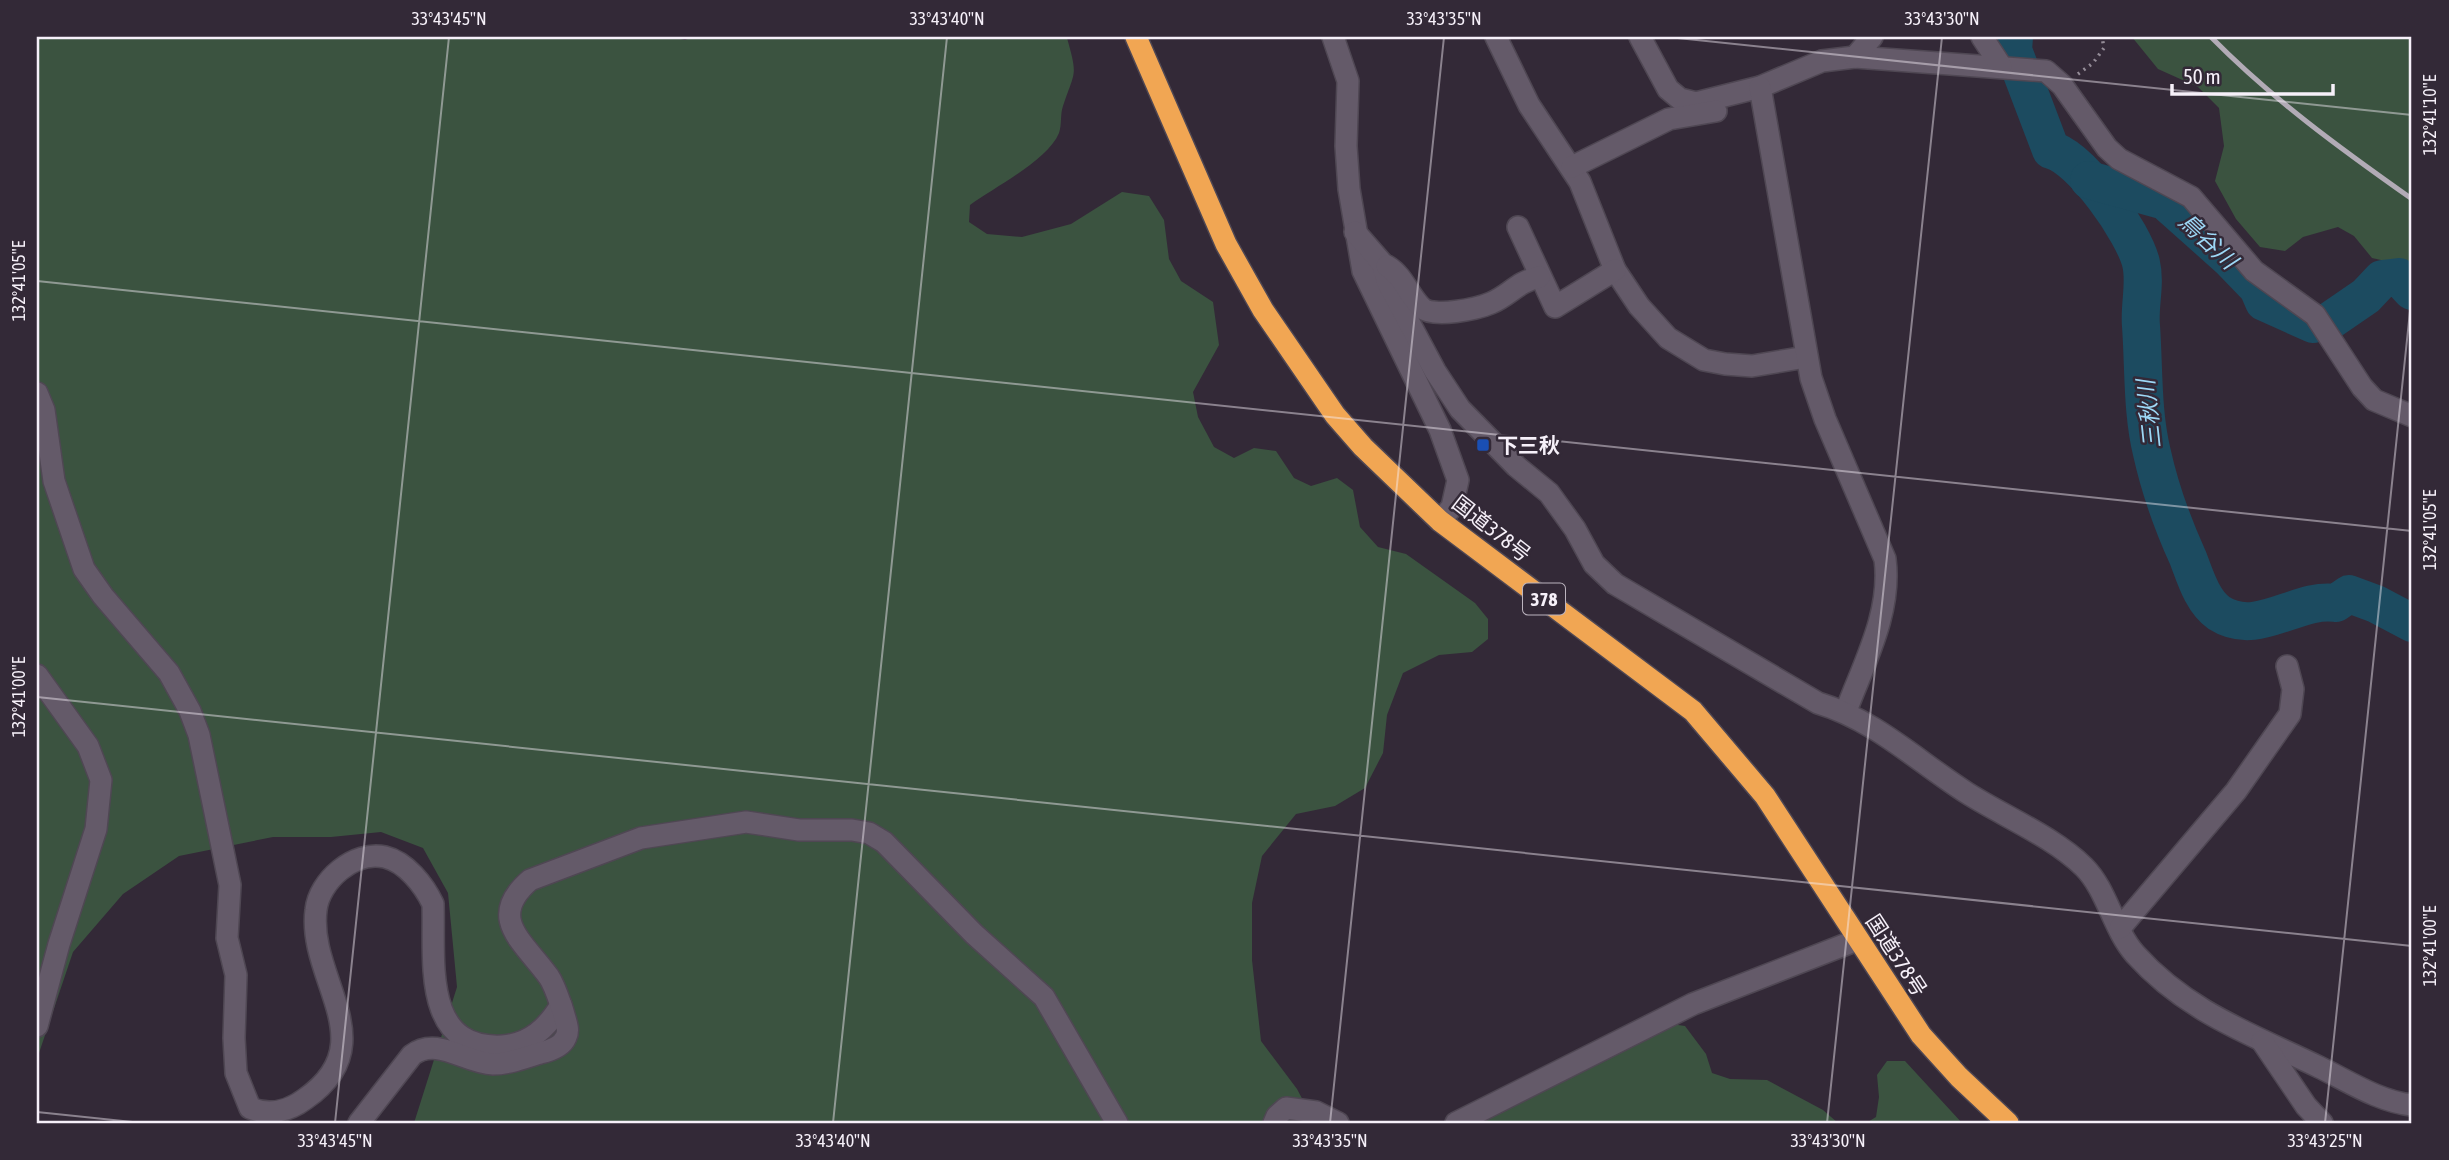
<svg xmlns="http://www.w3.org/2000/svg" width="2449" height="1160" viewBox="0 0 2449 1160" font-family="'Asap Condensed','Noto Sans JP',sans-serif">
	<style>
		.green { fill: #3b5340 }
		.lines { fill: none; stroke-linecap: round; stroke-linejoin: round }
		.river { stroke: #1c4b60; stroke-width: 38 }
		.minor-casing { stroke: #4f4753; stroke-width: 24 }
		.highway-casing { stroke: #4f4753; stroke-width: 24 }
		.path { stroke: #948c97; stroke-width: 3.5; stroke-dasharray: 2 5; stroke-linecap: butt }
		.minor { stroke: #645a69; stroke-width: 21 }
		.highway { stroke: #f1a653; stroke-width: 21 }
		.rail { stroke: #b2abb6; stroke-width: 5 }
		.ticks { fill: none; stroke: #f6f0f9; stroke-width: 2; stroke-opacity: 0.45 }
		.transit-dot { fill: #1a4fb4; stroke: #332937; stroke-width: 2.5 }
		.labels { text-anchor: middle; dominant-baseline: central; stroke-width: 5; stroke-linejoin: round; paint-order: stroke }
		.shield { fill: #332937; stroke: #bcb4bf; stroke-width: 2 }
		.shield-label { font-size: 19px; font-weight: bold; fill: #f6f0f9 }
		.poi-label { font-size: 21px; font-weight: bold; fill: #f6f0f9; stroke: #332937; text-anchor: start }
		.street-label { font-size: 21px; fill: #f6f0f9; stroke: #332937 }
		.water-label { font-size: 23px; font-style: italic; fill: #9dd8f6; stroke: #332937 }
		.neatline { fill: none; stroke: #f6f0f9; stroke-width: 2.5 }
		.ticks-label { font-size: 18px; text-anchor: middle; fill: #f6f0f9 }
	</style>
	<rect width="100%" height="100%" fill="#332937"/>
	<g class="green">
		<path d="M37,37H671L685,40L693,37L1067,38C1078,77 1075,70 1063,106C1060,114 1062,125 1059,133C1048,160 995,187 970,205L969,222L987,234L1022,237L1071,224L1122,192L1149,196L1164,220L1169,259L1181,281L1213,302L1219,345L1193,392L1198,417L1214,447L1234,458L1254,448L1276,451L1294,478L1311,486L1337,478L1353,490L1360,527L1378,547L1406,554L1475,603L1488,619V639L1472,652L1439,655L1403,673L1387,715L1383,753L1365,788L1335,806L1296,814L1262,856L1252,903V960L1261,1041L1297,1089L1315,1123H414L457,987L448,893L423,848L381,832L331,837H273L179,856L123,894L73,952L37,1059Z"/>
		<polygon points="2132,37 2412,37 2412,267 2372,258 2354,236 2338,227 2303,237 2285,251 2260,247 2236,219 2215,181 2224,146 2219,108 2198,87 2158,69"/>
		<polygon points="1657,1022 1685,1026 1706,1054 1712,1073 1730,1079 1767,1080 1823,1110 1838,1123 1467,1123"/>
		<polygon points="1887,1061 1905,1061 1962,1123 1866,1123 1876,1117 1879,1097 1877,1075"/>
	</g>
	<g class="lines">
		<g class="river">
			<path d="M2014,37L2013,50L2051,150C2081,157 2134,233 2141,263C2146,284 2139,305 2141,326C2144,368 2142,413 2152,453C2160,489 2173,525 2188,558C2195,576 2202,601 2219,613C2258,638 2297,597 2336,603L2349,594L2376,604L2412,623"/>
			<polyline points="2089,180 2165,201 2230,259 2258,288 2264,302 2313,324"/>
			<polyline points="2331,320 2366,296 2382,279 2399,277 2412,291"/>
		</g>
		<g class="minor-casing">
			<g id="minor">
				<polyline points="1333,37 1348,81 1346,146 1349,189 1363,271 1440,430 1458,480 1452,507 1440,521"/>
				<polyline points="1496,37 1529,105 1580,182 1615,270 1639,306 1668,338 1704,360 1725,364 1752,366 1806,357"/>
				<polyline points="1640,37 1668,89 1680,99 1696,103 1760,87 1822,61 1855,57 2046,71 2062,85 2107,148 2119,159 2191,197 2254,271 2315,315 2362,387 2374,400 2412,416"/>
				<polyline points="1982,37 2001,66"/>
				<polyline points="1855,57 1872,37"/>
				<path d="M1760,87L1811,378L1825,419L1885,559C1892,612 1864,663 1846,711"/>
				<polyline points="1572,167 1669,119 1716,111"/>
				<polyline points="1518,227 1555,307 1615,270"/>
				<path d="M1355,232L1382,263L1388,283L1435,371L1460,409L1516,466L1549,493L1575,529L1594,564L1615,584L1818,703C1875,720 1917,761 1967,793C2005,817 2052,836 2084,867C2107,890 2113,929 2135,954C2187,1012 2251,1034 2319,1067C2348,1081 2380,1102 2412,1105"/>
				<path d="M1387,266C1404,276 1408,295 1422,308C1434,318 1477,309 1491,303C1510,295 1517,282 1539,277"/>
				<path d="M37,393L44,410L54,481L84,569L103,596L169,673L190,711L199,735L230,885L227,938L236,975L234,1038L236,1073L250,1108C269,1116 289,1111 305,1099C386,1043 307,979 316,910C319,881 354,850 385,857C406,862 424,885 433,904C435,959 421,1050 502,1046C530,1044 547,1028 561,1005"/>
				<polyline points="37,675 88,746 101,780 96,829 59,944 37,1026"/>
				<polyline points="2120,928 2236,791 2290,714 2293,689 2287,666"/>
				<polyline points="2262,1041 2306,1106 2322,1123"/>
				<path d="M359,1123L412,1055C437,1036 465,1063 493,1064C508,1064 525,1058 540,1053C549,1051 562,1047 566,1037C570,1029 565,1020 563,1011C559,1000 555,986 549,977C523,941 486,918 530,880L641,838L746,822L799,830H852L869,833L884,842L974,934L1044,997L1117,1123"/>
				<polyline points="1274,1123 1277,1116 1286,1108 1316,1112 1338,1123"/>
				<polyline points="1456,1123 1693,1004 1857,940"/>
			</g>
		</g>
		<g class="highway-casing">
			<polyline id="highway" points="1136,37 1226,244 1263,310 1335,415 1363,447 1440,521 1693,711 1765,796 1921,1035 1959,1077 2008,1123"/>
		</g>
		<polyline class="path" points="2078,74 2093,63 2104,48 2102,37"/>
		<use href="#minor" class="minor"/>
		<use href="#highway" class="highway"/>
		<path class="rail" d="M2211,37C2272,99 2341,149 2412,199"/>
	</g>
	<path class="ticks" d="M1668,37L2412,115M37,281L2412,531M37,697L2412,946M37,1112L142,1123M335,1123L449,37M833,1123L947,37M1330,1123L1444,37M1827,1123L1942,37M2325,1123L2412,292"/>
	<rect class="transit-dot" x="1476" y="438" width="14" height="14" rx="3.5"/>
	<g class="labels">
		<rect class="shield" x="1523" y="583.5" width="42" height="31" rx="5"/>
		<g class="shield-label">
			<text x="1544" y="599">378</text>
		</g>
		<g class="poi-label">
			<text x="1497" y="445">下三秋</text>
		</g>
		<g class="street-label">
			<text transform="translate(1492 528) rotate(38)">国道378号</text>
			<text transform="translate(1897 955) rotate(57)">国道378号</text>
		</g>
		<g class="water-label">
			<text transform="translate(2208 241) rotate(43)">鳥谷川</text>
			<text transform="translate(2149 414) rotate(-96)">三秋川</text>
		</g>
	</g>
	<rect width="2449" height="1160" fill="none" stroke="#332937" stroke-width="77"/>
	<path d="M2172 84v10h161v-10" fill="none" stroke="#f6f0f9" stroke-width="3.5"/>
	<text x="2183" y="84" font-size="21" fill="#f6f0f9" stroke="#332937" stroke-width="5" paint-order="stroke">50 m</text>
	<rect x="38" y="38" width="2372" height="1084" class="neatline"/>
	<g class="ticks-label">
		<text x="449" y="25">33°43'45"N</text>
		<text x="947" y="25">33°43'40"N</text>
		<text x="1444" y="25">33°43'35"N</text>
		<text x="1942" y="25">33°43'30"N</text>
		<text transform="translate(2430 115) rotate(-90)" y="6">132°41'10"E</text>
		<text transform="translate(19 281) rotate(-90)" y="6">132°41'05"E</text>
		<text transform="translate(2430 530) rotate(-90)" y="6">132°41'05"E</text>
		<text transform="translate(19 697) rotate(-90)" y="6">132°41'00"E</text>
		<text transform="translate(2430 946) rotate(-90)" y="6">132°41'00"E</text>
		<text x="335" y="1147">33°43'45"N</text>
		<text x="833" y="1147">33°43'40"N</text>
		<text x="1330" y="1147">33°43'35"N</text>
		<text x="1828" y="1147">33°43'30"N</text>
		<text x="2325" y="1147">33°43'25"N</text>
	</g>
</svg>
